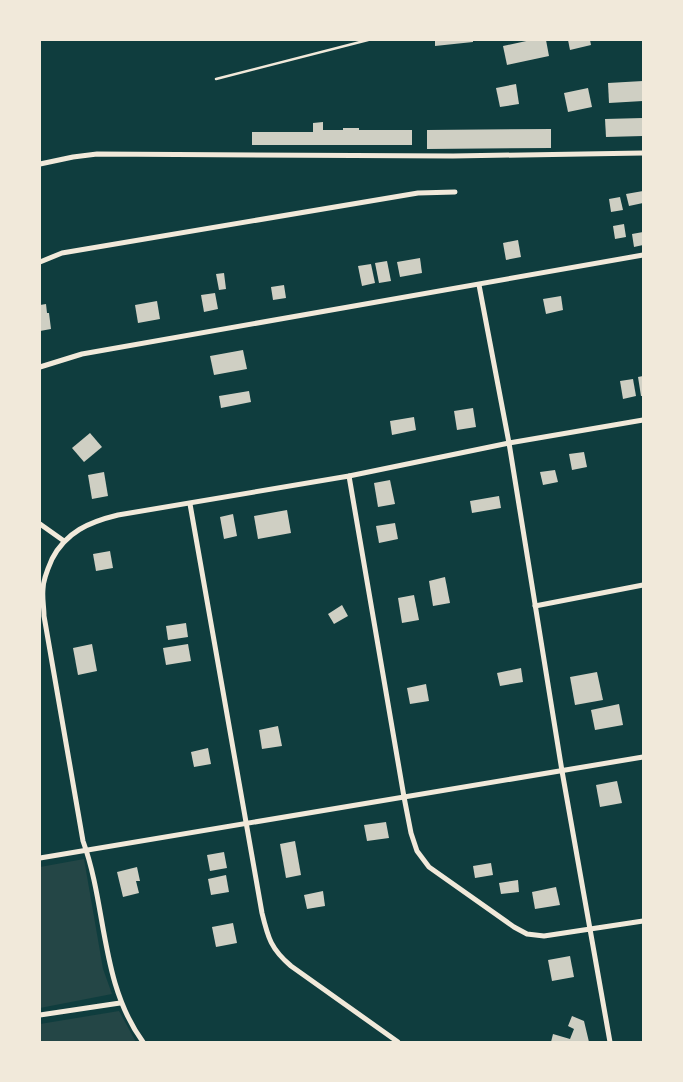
<svg xmlns="http://www.w3.org/2000/svg" width="683" height="1082" viewBox="0 0 683 1082" font-family="Manrope,sans-serif">
	<style>
		.green { fill: #244646 }
		.building { fill: #cfcfc3 }
		.lines { fill: none; stroke-linecap: round; stroke-linejoin: round }
		.service { stroke: #f1e9da; stroke-width: 2.5 }
		.minor { stroke: #f1e9da; stroke-width: 5 }
	</style>
	<rect width="100%" height="100%" fill="#0f3d3e"/>
	<g class="green">
		<polygon points="84,859 103,969 112,994 40,1008 40,867"/>
		<polygon points="119,1011 136,1042 40,1042 40,1024"/>
	</g>
	<g class="building">
		<polygon points="435,40 473,40 473,42 435,46"/>
		<polygon points="531,40 546,40 549,56 507,65 503,46"/>
		<polygon points="568,40 590,40 591,45 570,50"/>
		<polygon points="643,81 643,101 609,103 608,83"/>
		<polygon points="516,84 519,104 500,107 496,88"/>
		<polygon points="588,88 592,107 568,112 564,93"/>
		<polygon points="643,118 643,136 606,137 605,119"/>
		<polygon points="323,122 323,130 343,130 343,128 359,128 359,130 412,130 412,145 252,145 252,132 313,132 313,123"/>
		<polygon points="551,129 551,148 427,149 427,130"/>
		<polygon points="643,191 643,203 629,206 626,194"/>
		<polygon points="620,197 623,210 611,212 609,199"/>
		<polygon points="624,224 626,237 615,239 613,226"/>
		<polygon points="643,232 643,245 634,247 632,234"/>
		<polygon points="518,240 521,257 506,260 503,243"/>
		<polygon points="420,258 422,273 400,277 397,262"/>
		<polygon points="387,261 391,281 379,283 375,263"/>
		<polygon points="371,264 375,283 362,286 358,266"/>
		<polygon points="224,273 226,289 219,290 216,274"/>
		<polygon points="284,285 286,298 273,300 271,287"/>
		<polygon points="215,293 218,309 204,312 201,295"/>
		<polygon points="561,296 563,310 546,314 543,299"/>
		<polygon points="157,301 160,319 138,323 135,305"/>
		<polygon points="46,304 47,313 49,313 51,329 40,331 40,305"/>
		<polygon points="243,350 247,369 214,375 210,356"/>
		<polygon points="643,376 643,396 641,396 638,377"/>
		<polygon points="633,379 636,396 623,399 620,381"/>
		<polygon points="249,391 251,402 221,408 219,396"/>
		<polygon points="473,408 476,427 457,430 454,411"/>
		<polygon points="414,417 416,430 392,435 390,421"/>
		<polygon points="90,433 102,447 84,462 72,448"/>
		<polygon points="584,452 587,467 572,470 569,454"/>
		<polygon points="555,470 558,482 543,485 540,472"/>
		<polygon points="104,472 108,496 92,499 88,475"/>
		<polygon points="390,480 395,504 378,507 374,483"/>
		<polygon points="499,496 501,508 472,513 470,501"/>
		<polygon points="287,510 291,533 258,539 254,516"/>
		<polygon points="233,514 237,536 224,539 220,517"/>
		<polygon points="395,523 398,539 379,543 376,526"/>
		<polygon points="110,551 113,568 96,571 93,554"/>
		<polygon points="445,577 450,603 433,606 429,581"/>
		<polygon points="414,595 419,620 402,623 398,598"/>
		<polygon points="342,605 348,616 334,624 328,614"/>
		<polygon points="186,623 188,637 168,640 166,626"/>
		<polygon points="92,644 97,671 78,675 73,648"/>
		<polygon points="188,644 191,661 166,665 163,648"/>
		<polygon points="521,668 523,682 500,686 497,673"/>
		<polygon points="597,672 603,700 575,705 570,677"/>
		<polygon points="426,684 429,701 410,704 407,688"/>
		<polygon points="619,704 623,725 595,730 591,710"/>
		<polygon points="278,726 282,746 262,749 259,730"/>
		<polygon points="208,748 211,764 194,767 191,752"/>
		<polygon points="617,781 622,803 600,807 596,785"/>
		<polygon points="386,822 389,838 367,841 364,825"/>
		<polygon points="295,841 301,875 286,878 280,844"/>
		<polygon points="224,852 227,868 210,871 207,855"/>
		<polygon points="491,863 493,875 475,878 473,866"/>
		<polygon points="137,867 140,881 136,881 139,893 123,897 117,872"/>
		<polygon points="226,875 229,892 211,895 208,879"/>
		<polygon points="518,880 519,892 501,894 499,883"/>
		<polygon points="556,887 560,905 535,909 532,892"/>
		<polygon points="323,891 325,906 307,909 304,895"/>
		<polygon points="233,923 237,943 216,947 212,927"/>
		<polygon points="570,956 574,977 552,981 548,960"/>
		<polygon points="572,1016 584,1021 589,1042 551,1042 553,1034 570,1039 574,1029 568,1026"/>
	</g>
	<g class="lines">
		<polyline class="service" points="216,79 368,40"/>
		<g class="minor">
			<polyline points="40,164 73,157 97,154 453,156 643,153"/>
			<polyline points="40,262 62,253 418,193 455,192"/>
			<polyline points="479,285 509,443 562,771 610,1042"/>
			<polyline points="40,367 82,354 643,255"/>
			<polyline points="349,476 404,797 411,833 417,851 429,867 514,927 527,934 544,936 643,921"/>
			<path d="M190,504L262,913C268,938 271,949 291,966L398,1042"/>
			<polyline points="40,524 64,541"/>
			<polyline points="535,606 643,585"/>
			<polyline points="40,858 643,757"/>
			<polyline points="40,1015 120,1003"/>
			<path d="M143,1042C100,983 107,907 83,841L44,616C44,607 42,598 43,589C43,579 48,568 52,559C66,532 89,522 118,515L349,476L509,443L643,420"/>
		</g>
	</g>
	<rect width="683" height="1082" fill="none" stroke="#f1e9da" stroke-width="82"/>
</svg>
